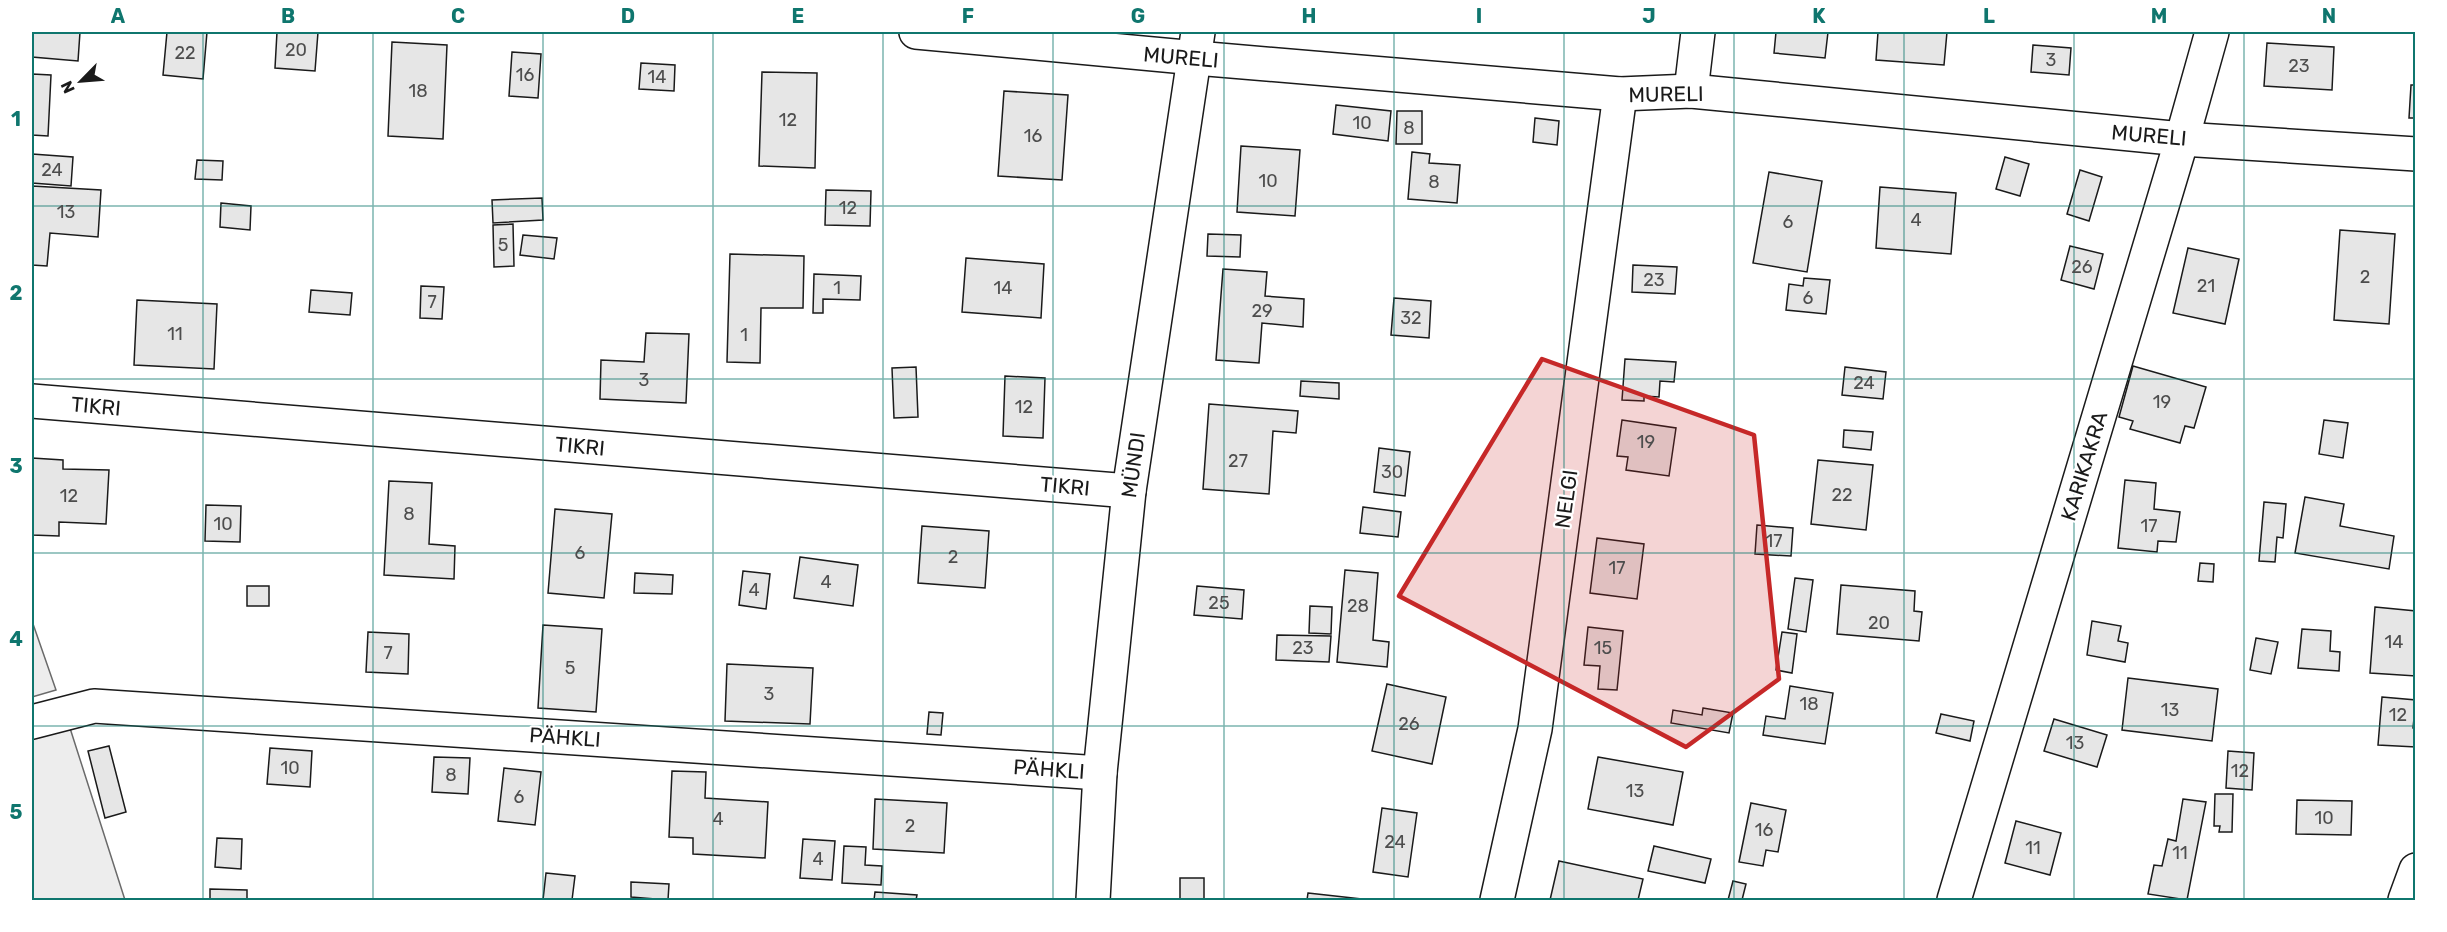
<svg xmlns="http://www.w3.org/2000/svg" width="2447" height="932" viewBox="0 0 2447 932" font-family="Rubik,sans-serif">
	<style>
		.built { fill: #ededed; stroke: #6a6a6a; stroke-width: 1.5 }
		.building { fill: #e6e6e6; stroke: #1a1a1a; stroke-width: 1.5 }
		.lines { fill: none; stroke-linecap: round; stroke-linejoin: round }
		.street-casing { stroke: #1a1a1a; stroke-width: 36 }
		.street { stroke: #fff; stroke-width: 33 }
		.marked { fill: #c62828; fill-opacity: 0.2; stroke: #c62828; stroke-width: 4.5; stroke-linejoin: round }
		.grid { fill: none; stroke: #0f766e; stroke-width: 1.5; stroke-opacity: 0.55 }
		.labels { text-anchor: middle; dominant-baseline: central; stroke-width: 4.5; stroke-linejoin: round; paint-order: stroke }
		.number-label { font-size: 18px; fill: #4d4d4d }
		.street-label { font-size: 21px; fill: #1a1a1a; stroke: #fff }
		.neatline { fill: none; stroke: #0f766e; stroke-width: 2 }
		.grid-label { font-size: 20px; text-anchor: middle; font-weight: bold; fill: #0f766e }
	</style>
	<rect width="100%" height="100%" fill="#fff"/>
	<g class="built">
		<polygon points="32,621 56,690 32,697"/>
		<polygon points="69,725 125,900 32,900 32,736"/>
	</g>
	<g class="building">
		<polygon points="32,32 80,32 78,61 32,57"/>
		<polygon points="167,32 207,32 203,79 163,75"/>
		<polygon points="277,32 318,32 315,71 275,68"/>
		<polygon points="1776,32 1828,32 1825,58 1774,53"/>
		<polygon points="1878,32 1947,32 1944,65 1876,60"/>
		<polygon points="392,42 447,45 443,139 388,136"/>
		<polygon points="2267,43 2334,47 2332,90 2264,86"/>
		<polygon points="2033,45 2071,48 2069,75 2031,72"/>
		<polygon points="512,52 541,54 538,98 509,96"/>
		<polygon points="641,63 675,65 674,91 639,89"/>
		<polygon points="762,72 817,73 815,168 759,166"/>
		<polygon points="32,74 51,75 48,136 32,135"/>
		<polygon points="2411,85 2416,85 2416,118 2409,118"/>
		<polygon points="1004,91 1068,95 1062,180 998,176"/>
		<polygon points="1336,105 1391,111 1388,141 1333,134"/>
		<polygon points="1397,111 1422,111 1422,144 1396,144"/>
		<polygon points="1535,118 1559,121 1557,145 1533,142"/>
		<polygon points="1241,146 1300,150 1295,216 1237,212"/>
		<polygon points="1412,152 1430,154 1429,163 1460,165 1457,203 1408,199"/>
		<polygon points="32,154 73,157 71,186 32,183"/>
		<polygon points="2005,157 2029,164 2020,196 1996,189"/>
		<polygon points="197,160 223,161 222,180 195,179"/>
		<polygon points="2080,170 2102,177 2089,221 2067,214"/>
		<polygon points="1769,172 1822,181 1807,272 1753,263"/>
		<polygon points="32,186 101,190 98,237 50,233 47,266 32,265"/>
		<polygon points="1880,187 1956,193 1951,254 1876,248"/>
		<polygon points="826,190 871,191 870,226 825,225"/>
		<polygon points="542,198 543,220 493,223 492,200"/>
		<polygon points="221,203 251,206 250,230 220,227"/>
		<polygon points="513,224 514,266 494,267 493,225"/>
		<polygon points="2340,230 2395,234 2389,324 2334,320"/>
		<polygon points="1208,234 1241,235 1240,257 1207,256"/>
		<polygon points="523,235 557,238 554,259 520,255"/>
		<polygon points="2070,246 2103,254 2094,289 2061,280"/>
		<polygon points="2188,248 2239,259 2225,324 2173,313"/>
		<polygon points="730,254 804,256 803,308 761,308 760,363 727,362"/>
		<polygon points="966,258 1044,264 1041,318 962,312"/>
		<polygon points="1633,265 1677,267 1675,294 1632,292"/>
		<polygon points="1223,269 1267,272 1265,296 1304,299 1303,327 1262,323 1259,363 1216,360"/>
		<polygon points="814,274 861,276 860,300 823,299 823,313 813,313"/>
		<polygon points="1804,278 1830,280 1826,314 1786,310 1789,284 1803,286"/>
		<polygon points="421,286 444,287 442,319 420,318"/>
		<polygon points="311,290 352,293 350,315 309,312"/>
		<polygon points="1394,298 1431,301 1429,338 1391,335"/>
		<polygon points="137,300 217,304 214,369 134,365"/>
		<polygon points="646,333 689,334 686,403 600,399 601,360 644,362"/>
		<polygon points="1625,359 1676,362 1674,382 1660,381 1659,397 1644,396 1644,401 1622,400"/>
		<polygon points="2133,366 2206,387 2194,428 2185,426 2180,443 2130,429 2133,421 2119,417"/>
		<polygon points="916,367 918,417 894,418 892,368"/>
		<polygon points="1845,367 1886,372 1883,399 1842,395"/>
		<polygon points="1005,376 1045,378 1043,438 1003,436"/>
		<polygon points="1301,381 1339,383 1339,399 1300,396"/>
		<polygon points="1209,404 1298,411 1296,433 1273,431 1269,494 1203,489"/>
		<polygon points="1622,420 1676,428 1669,476 1626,470 1628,457 1617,456"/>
		<polygon points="2324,420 2348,423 2343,458 2319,454"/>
		<polygon points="1844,430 1873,432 1871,450 1843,447"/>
		<polygon points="1379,448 1410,452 1405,496 1374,492"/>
		<polygon points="32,458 63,460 63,469 109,470 106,524 59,522 59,536 32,535"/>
		<polygon points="1818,460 1873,465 1866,530 1811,524"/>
		<polygon points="2125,480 2156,483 2154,509 2180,512 2176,542 2158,541 2157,552 2118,548"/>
		<polygon points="389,481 432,483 429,544 455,546 454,579 384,575"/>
		<polygon points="2305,497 2344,504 2340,526 2394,536 2389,569 2295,553"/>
		<polygon points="2264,502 2286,504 2283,538 2277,537 2275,562 2259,561"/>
		<polygon points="206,505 241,506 240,542 205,541"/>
		<polygon points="1363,507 1401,512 1398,537 1360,533"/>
		<polygon points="555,509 612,514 604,598 548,593"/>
		<polygon points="1757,525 1793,528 1791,556 1755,554"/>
		<polygon points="922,526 989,531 985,588 918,583"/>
		<polygon points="1597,538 1644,544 1637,599 1590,593"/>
		<polygon points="800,557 858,565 853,606 794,598"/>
		<polygon points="2200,563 2214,564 2213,582 2198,581"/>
		<polygon points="1345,570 1378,573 1373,640 1389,642 1387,667 1337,662"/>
		<polygon points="743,571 770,574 766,609 739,605"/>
		<polygon points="635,573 673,575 672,594 634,593"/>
		<polygon points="1795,578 1813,580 1806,632 1788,629"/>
		<polygon points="1841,585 1915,591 1914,611 1922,612 1919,641 1837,634"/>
		<rect x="247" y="586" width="22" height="20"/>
		<polygon points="1197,586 1244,590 1242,619 1194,615"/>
		<polygon points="1310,606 1332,607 1331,634 1309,633"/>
		<polygon points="2375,607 2416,611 2416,676 2370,673"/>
		<polygon points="2092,621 2121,626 2118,641 2128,643 2125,662 2087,655"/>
		<polygon points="543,625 602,629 596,712 538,708"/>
		<polygon points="1588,627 1623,631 1617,690 1598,689 1600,666 1584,665"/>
		<polygon points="2302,629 2331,631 2330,651 2340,652 2339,671 2298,668"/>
		<polygon points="368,632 409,634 408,674 366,672"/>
		<polygon points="1782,632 1797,634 1792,673 1776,670"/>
		<polygon points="1277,635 1331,636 1329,662 1276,660"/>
		<polygon points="2256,638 2278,642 2271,674 2250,670"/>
		<polygon points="727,664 813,668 810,724 725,721"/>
		<polygon points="2128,678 2218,689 2212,741 2122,730"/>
		<polygon points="1387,684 1446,697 1432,764 1372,751"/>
		<polygon points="1790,686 1833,693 1825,744 1763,735 1766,716 1785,719"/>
		<polygon points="2382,697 2416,700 2413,728 2416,729 2416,747 2378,745"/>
		<polygon points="1703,708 1733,713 1729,733 1671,723 1673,710 1702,715"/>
		<polygon points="929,712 943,713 941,735 927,734"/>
		<polygon points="1941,714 1974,721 1970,741 1936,733"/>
		<polygon points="2054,719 2107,735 2097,767 2044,751"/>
		<polygon points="109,746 126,812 105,818 88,751"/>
		<polygon points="270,748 312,751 310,787 267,784"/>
		<polygon points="2228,751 2254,753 2252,790 2226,788"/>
		<polygon points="434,757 470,758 468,794 432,792"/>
		<polygon points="1598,757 1683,772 1673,825 1588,809"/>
		<polygon points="504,768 541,772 535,825 498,821"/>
		<polygon points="672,771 706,772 705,798 768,802 765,858 693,854 693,838 669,837"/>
		<polygon points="2215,794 2233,794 2232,832 2219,832 2220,826 2214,826"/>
		<polygon points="875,799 947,803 944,853 873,849"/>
		<polygon points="2183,799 2206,802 2187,900 2148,894 2154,865 2162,866 2168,839 2176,841"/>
		<polygon points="2297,800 2352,801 2351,835 2296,834"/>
		<polygon points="1751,803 1786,810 1778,852 1766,850 1763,866 1739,862"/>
		<polygon points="1382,808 1417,813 1408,877 1373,872"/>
		<polygon points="2016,821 2061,833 2050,875 2005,863"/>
		<polygon points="217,838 242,839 241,869 215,867"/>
		<polygon points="803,839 835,841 832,880 800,878"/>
		<polygon points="844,846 866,847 865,865 882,866 881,885 842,883"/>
		<polygon points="1654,846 1711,859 1705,883 1648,871"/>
		<polygon points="1559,861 1643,879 1638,900 1550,900"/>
		<polygon points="546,873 575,876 572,900 543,900"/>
		<rect x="1180" y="878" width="24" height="22"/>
		<polygon points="1733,881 1746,884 1742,900 1728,900"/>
		<polygon points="631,882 669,884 668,900 631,897"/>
		<polygon points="210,889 247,890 247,900 210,900"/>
		<polygon points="875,892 917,895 916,900 874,900"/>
		<polygon points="1308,893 1371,900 1307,900"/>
	</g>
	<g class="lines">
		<g class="street-casing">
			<g id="street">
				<polyline points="916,32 1196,58 1620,94 1691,91 2182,139 2416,154"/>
				<polyline points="1691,91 1698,32"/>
				<polyline points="32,401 1129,491"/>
				<polyline points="32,722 94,706 1100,773"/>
				<polyline points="1093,900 1100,773 1129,491 1198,32"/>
				<polyline points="1497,900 1535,729 1620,94"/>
				<polyline points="1954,900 2182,139 2212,32"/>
				<polyline points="2405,900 2416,870"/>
			</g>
		</g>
		<use href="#street" class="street"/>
	</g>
	<path class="marked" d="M1542,359L1754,435L1779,679L1686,747L1399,596Z"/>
	<path class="grid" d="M203,32V900M373,32V900M543,32V900M713,32V900M883,32V900M1053,32V900M1224,32V900M1394,32V900M1564,32V900M1734,32V900M1904,32V900M2074,32V900M2244,32V900M32,206H2416M32,379H2416M32,553H2416M32,726H2416"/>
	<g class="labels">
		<g class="number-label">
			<text x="296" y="50">20</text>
			<text x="185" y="53">22</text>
			<text x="2051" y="60">3</text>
			<text x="2299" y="66">23</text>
			<text x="525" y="75">16</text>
			<text x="657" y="77">14</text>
			<text x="418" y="91">18</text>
			<text x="788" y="120">12</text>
			<text x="1362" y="123">10</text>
			<text x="1409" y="128">8</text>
			<text x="1033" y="136">16</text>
			<text x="52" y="170">24</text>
			<text x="1268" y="181">10</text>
			<text x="1434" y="182">8</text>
			<text x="848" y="208">12</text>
			<text x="66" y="212">13</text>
			<text x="1916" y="220">4</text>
			<text x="1788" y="222">6</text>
			<text x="503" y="245">5</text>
			<text x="2082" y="267">26</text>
			<text x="2365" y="277">2</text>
			<text x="1654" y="280">23</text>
			<text x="2206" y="286">21</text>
			<text x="837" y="288">1</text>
			<text x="1003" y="288">14</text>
			<text x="1808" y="298">6</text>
			<text x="432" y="302">7</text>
			<text x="1262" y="311">29</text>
			<text x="1411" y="318">32</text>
			<text x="175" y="334">11</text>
			<text x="744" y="335">1</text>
			<text x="644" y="380">3</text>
			<text x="1864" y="383">24</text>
			<text x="2162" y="402">19</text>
			<text x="1024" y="407">12</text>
			<text x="1646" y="442">19</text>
			<text x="1238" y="461">27</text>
			<text x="1392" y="472">30</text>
			<text x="1842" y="495">22</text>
			<text x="69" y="496">12</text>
			<text x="409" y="514">8</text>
			<text x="223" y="524">10</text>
			<text x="2149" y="526">17</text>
			<text x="1774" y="541">17</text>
			<text x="580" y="553">6</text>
			<text x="953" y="557">2</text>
			<text x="1617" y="568">17</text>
			<text x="826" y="582">4</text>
			<text x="754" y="590">4</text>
			<text x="1219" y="603">25</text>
			<text x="1358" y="606">28</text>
			<text x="1879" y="623">20</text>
			<text x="2394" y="642">14</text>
			<text x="1303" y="648">23</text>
			<text x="1603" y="648">15</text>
			<text x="388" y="653">7</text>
			<text x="570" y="668">5</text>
			<text x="769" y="694">3</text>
			<text x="1809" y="704">18</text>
			<text x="2170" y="710">13</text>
			<text x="2398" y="715">12</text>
			<text x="1409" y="724">26</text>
			<text x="2075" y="743">13</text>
			<text x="290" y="768">10</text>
			<text x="2240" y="771">12</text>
			<text x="451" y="775">8</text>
			<text x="1635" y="791">13</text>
			<text x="519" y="797">6</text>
			<text x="2324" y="818">10</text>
			<text x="718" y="819">4</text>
			<text x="910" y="826">2</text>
			<text x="1764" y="830">16</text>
			<text x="1395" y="842">24</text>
			<text x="2033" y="848">11</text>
			<text x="2180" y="853">11</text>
			<text x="818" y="859">4</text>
		</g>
		<g class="street-label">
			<text transform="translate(1181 57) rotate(5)">MURELI</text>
			<text transform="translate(1666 94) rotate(-1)">MURELI</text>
			<text transform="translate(2149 135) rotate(5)">MURELI</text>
			<text transform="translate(96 406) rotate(5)">TIKRI</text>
			<text transform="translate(580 446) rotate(5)">TIKRI</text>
			<text transform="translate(1133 465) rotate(-82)">MÜNDI</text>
			<text transform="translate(2084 466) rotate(-73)">KARIKAKRA</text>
			<text transform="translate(1065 486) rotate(5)">TIKRI</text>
			<text transform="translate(1566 499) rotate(-82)">NELGI</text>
			<text transform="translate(565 737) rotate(4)">PÄHKLI</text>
			<text transform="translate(1049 769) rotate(4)">PÄHKLI</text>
		</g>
	</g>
	<rect width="2447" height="932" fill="none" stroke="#ffffff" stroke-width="66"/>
	<g transform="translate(81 81) rotate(245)" stroke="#ffffff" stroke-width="4.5" paint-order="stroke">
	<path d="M0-4.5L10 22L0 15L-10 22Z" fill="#1a1a1a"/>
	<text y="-9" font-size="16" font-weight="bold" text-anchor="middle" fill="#1a1a1a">N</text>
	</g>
	<rect x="33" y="33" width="2381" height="866" class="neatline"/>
	<g class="grid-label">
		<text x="118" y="23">A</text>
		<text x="288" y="23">B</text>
		<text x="458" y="23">C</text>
		<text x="628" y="23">D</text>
		<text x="798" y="23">E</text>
		<text x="968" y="23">F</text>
		<text x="1138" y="23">G</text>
		<text x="1309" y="23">H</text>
		<text x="1479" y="23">I</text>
		<text x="1649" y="23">J</text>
		<text x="1819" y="23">K</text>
		<text x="1989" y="23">L</text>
		<text x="2159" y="23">M</text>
		<text x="2329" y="23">N</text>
		<text x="16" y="126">1</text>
		<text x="16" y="300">2</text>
		<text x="16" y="473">3</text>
		<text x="16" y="646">4</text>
		<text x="16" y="819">5</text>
	</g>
</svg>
